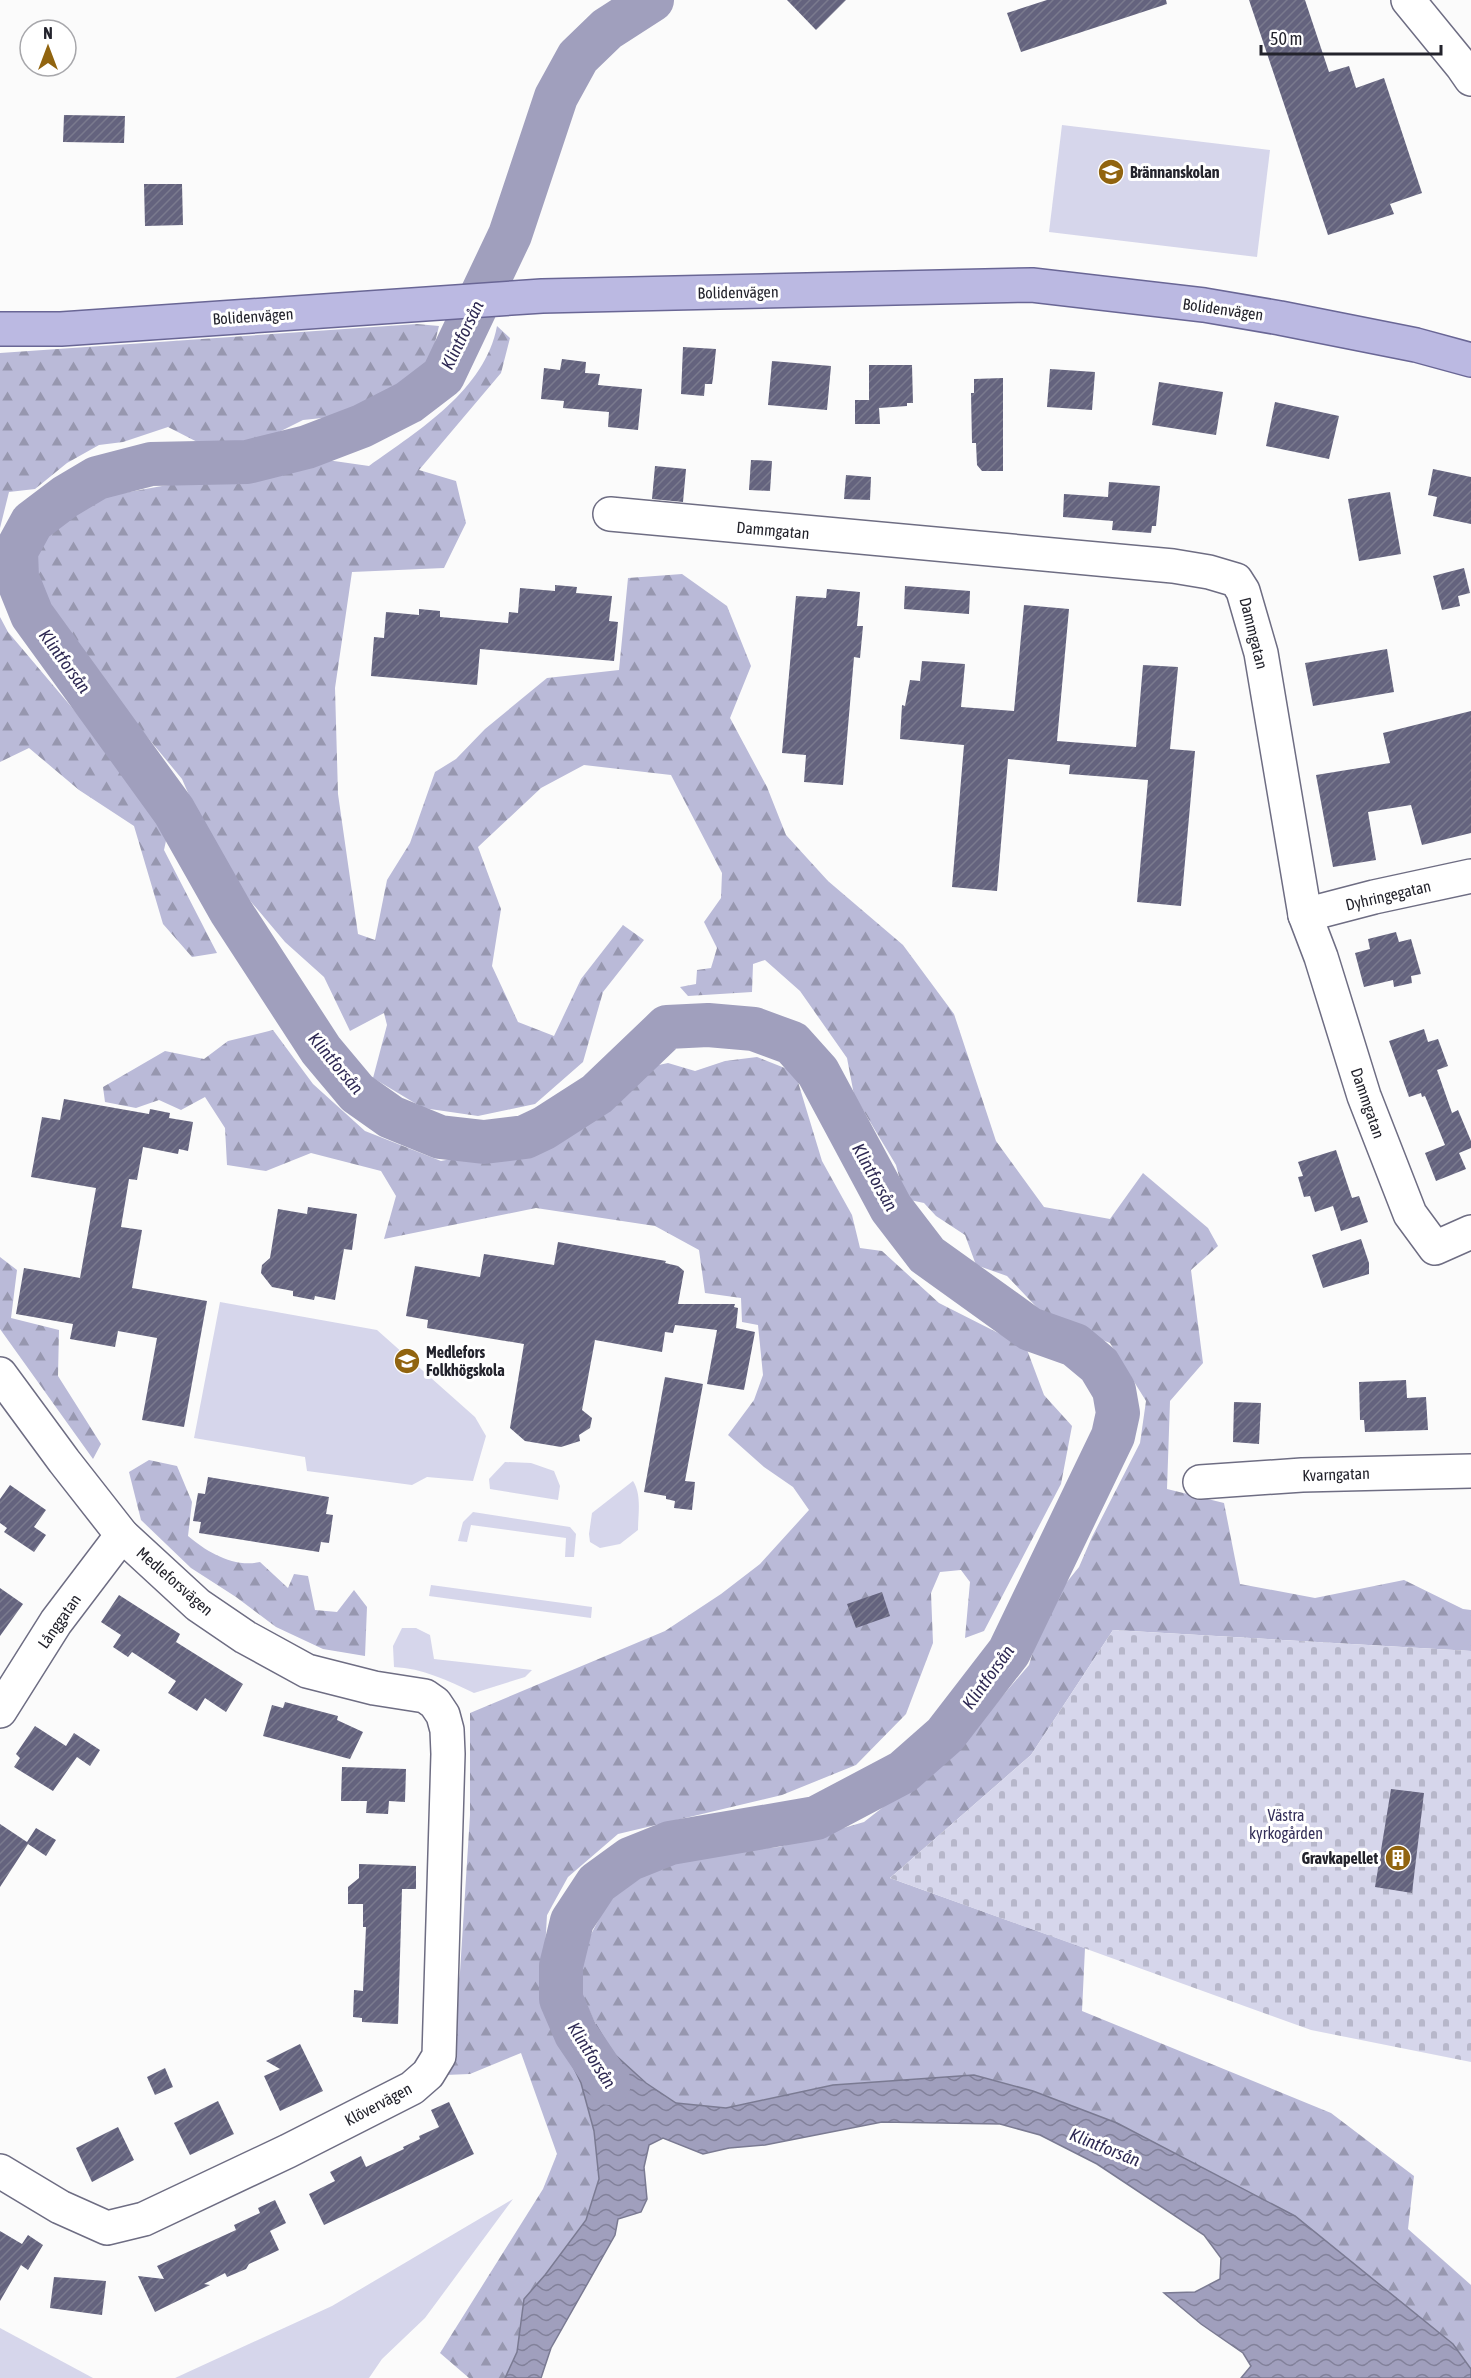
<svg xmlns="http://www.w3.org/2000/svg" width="1471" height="2378" viewBox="0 0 1471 2378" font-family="'Asap Condensed',sans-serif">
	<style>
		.grass { fill: #d6d6eb }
		.forest { fill: url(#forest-firs) }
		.cemetery { fill: url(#cemetery-stones) }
		.water { fill: url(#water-waves); stroke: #7a7a92; stroke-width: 1.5 }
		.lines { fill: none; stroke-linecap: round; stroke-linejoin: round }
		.river { stroke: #a09fbd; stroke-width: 44 }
		.building { fill: url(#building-hatch) }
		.minor-casing { stroke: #6e6d83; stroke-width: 36 }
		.major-casing { stroke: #696695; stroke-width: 36 }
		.minor { stroke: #fff; stroke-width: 33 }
		.major { stroke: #bbb9e2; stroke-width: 33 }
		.labels { text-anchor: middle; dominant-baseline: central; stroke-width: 6; stroke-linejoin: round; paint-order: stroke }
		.poi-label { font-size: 16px; font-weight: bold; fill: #23232c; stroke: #fff; text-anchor: start }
		.street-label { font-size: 16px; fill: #23232c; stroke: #fff }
		.park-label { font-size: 16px; fill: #332f59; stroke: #fff }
		.water-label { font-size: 18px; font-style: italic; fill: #2e2953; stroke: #fff }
	</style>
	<defs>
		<pattern id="forest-firs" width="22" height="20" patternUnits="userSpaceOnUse" patternTransform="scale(1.5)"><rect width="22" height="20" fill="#babad8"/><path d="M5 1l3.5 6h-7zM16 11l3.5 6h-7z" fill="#9797af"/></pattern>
		<pattern id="cemetery-stones" width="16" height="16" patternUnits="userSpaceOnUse" patternTransform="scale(1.5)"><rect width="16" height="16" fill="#d6d6eb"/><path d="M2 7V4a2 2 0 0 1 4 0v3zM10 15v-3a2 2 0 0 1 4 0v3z" fill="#b7b7ca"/></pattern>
		<pattern id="water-waves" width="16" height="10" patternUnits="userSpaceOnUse" patternTransform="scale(1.5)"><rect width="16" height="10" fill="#a09fbd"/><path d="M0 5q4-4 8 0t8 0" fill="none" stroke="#82819a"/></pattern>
		<pattern id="building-hatch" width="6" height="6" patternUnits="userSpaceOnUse" patternTransform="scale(1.5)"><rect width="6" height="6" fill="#64637e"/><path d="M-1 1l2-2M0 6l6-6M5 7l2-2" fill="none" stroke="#7a7a8e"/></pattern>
	</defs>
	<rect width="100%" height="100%" fill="#fbfbfb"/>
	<g class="grass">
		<polygon points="1062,125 1270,150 1257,257 1049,232"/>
		<polygon points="220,1302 377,1330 475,1417 486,1436 473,1481 427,1477 412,1485 307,1471 305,1457 194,1438"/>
		<polygon points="505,1462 531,1463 554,1471 560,1486 558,1500 490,1489 489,1479"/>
		<path d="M633,1481C642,1495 638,1514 638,1530L620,1544L600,1548L590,1542L589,1534L592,1513Z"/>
		<polygon points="473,1512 570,1527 576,1534 574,1557 565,1557 566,1538 471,1525 467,1542 458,1541 463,1522"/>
		<polygon points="431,1585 592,1607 591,1618 429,1596"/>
		<path d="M402,1628H416L430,1635L434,1659L532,1670L525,1677L474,1693C449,1681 422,1668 394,1667L393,1646Z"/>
		<polygon points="513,2199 425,2318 382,2359 369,2378 175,2378 332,2306"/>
		<polygon points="0,2328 93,2378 0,2378"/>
	</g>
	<g class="forest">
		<polygon points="417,324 439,326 431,359 400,387 382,392 351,415 303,420 251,446 211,449 168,427 123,442 99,445 67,463 35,489 9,492 0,528 0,353"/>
		<path d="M497,326L510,338L501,373L419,470L456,481L466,523L444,568L352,572L335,688L338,794L358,934L375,940L387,880L410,843L435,772L456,759L485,729L547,678L619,670L628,578L682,574L727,606L751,666L730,718L767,787L786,835L828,881L903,945L954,1014L996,1141L1044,1207L1110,1219L1143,1173L1208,1228L1218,1246L1191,1270L1203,1363L1170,1401L1167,1489L1224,1503L1240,1584L1315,1598L1404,1580L1463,1609L1471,1610V1651L1113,1630L1031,1755L890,1878L1085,1948L1082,2011L1331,2113L1414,2176L1408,2229L1471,2285V2369L1453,2344L1295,2216L1117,2123L1033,2091L974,2075L833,2085L726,2108L676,2103L646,2083L612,2052L596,2025L577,1983L588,1940L618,1883L690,1855L779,1847L864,1822L919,1779L976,1727L1029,1665L1046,1608L1079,1567L1092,1537L1140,1443L1146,1401L1110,1343L1047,1318L1007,1276L976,1265L965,1235L936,1216L924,1203L905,1199L896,1165L854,1095L847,1058L800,991L765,960L753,964L752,992L688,996L680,987L696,984L697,970L711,968L717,948L704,922L721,898L722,873L671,775L584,765L541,788L478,847L501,909L492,966L518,1022L554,1036L581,979L623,925L644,940L603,992L583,1062L535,1104L478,1116L423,1108L373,1078L387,1025L384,1013L350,1031L324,977L285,942L236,884L209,841L182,779L134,721L34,589L31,547L58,517L107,496L162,486L262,473L320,459L369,466C419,430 485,390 497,326Z"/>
		<polygon points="0,617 8,632 118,762 169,827 164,850 217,953 192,957 163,924 134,826 79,790 29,748 0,762"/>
		<polygon points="273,1030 313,1084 365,1131 441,1161 516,1146 527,1152 539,1151 555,1137 598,1114 640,1069 668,1063 695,1071 725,1061 757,1057 795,1072 822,1161 852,1215 860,1248 882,1251 939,1303 1026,1347 1044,1395 1072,1426 1061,1484 984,1631 965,1638 970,1582 961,1570 940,1572 931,1593 933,1643 906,1714 856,1765 782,1795 618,1834 568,1877 547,1915 543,1983 561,2041 581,2083 594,2131 599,2179 586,2220 545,2275 524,2299 517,2352 505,2378 469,2378 440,2353 543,2189 557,2154 521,2053 470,2074 445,2075 460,1972 470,1815 470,1713 665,1631 721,1594 760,1564 809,1510 793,1487 764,1467 728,1435 754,1400 763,1375 758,1325 742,1322 741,1298 705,1293 699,1250 655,1226 536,1208 384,1239 396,1196 381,1171 311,1153 266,1171 227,1165 225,1128 205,1097 181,1110 159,1100 136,1108 105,1102 103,1087 165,1051 204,1059 228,1041"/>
		<polygon points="0,1257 17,1270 11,1318 59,1330 58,1376 101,1444 93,1459 0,1329"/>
		<path d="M149,1460L177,1466L192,1502L188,1536C207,1552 234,1568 260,1562L288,1588L294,1574L308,1576L315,1610L337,1612L354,1590L367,1607L365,1656L323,1649L276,1627L236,1597L191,1568L141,1520L129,1472Z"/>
	</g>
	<polygon class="cemetery" points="1113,1630 1471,1651 1471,2062 1311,2030 890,1878 1031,1755"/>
	<polygon class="water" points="596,2025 612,2052 646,2083 676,2103 726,2108 833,2085 974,2075 1033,2091 1117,2123 1295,2216 1453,2344 1471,2369 1471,2378 1241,2378 1251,2366 1243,2353 1201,2324 1164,2293 1195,2292 1220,2279 1221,2258 1204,2235 1097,2164 1040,2135 1000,2124 882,2122 765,2145 729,2148 703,2154 663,2138 649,2145 644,2167 647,2199 641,2212 618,2219 615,2235 551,2348 541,2378 505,2378 517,2352 524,2299 545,2275 586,2220 599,2179 594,2131 581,2083 561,2041"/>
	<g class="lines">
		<polyline class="river" points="609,2083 576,2034 561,1999 561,1966 572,1921 597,1883 630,1859 670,1843 816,1818 903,1772 945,1735 1009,1652 1113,1436 1118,1413 1114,1390 1099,1365 1075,1345 1030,1329 927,1255 891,1208 818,1072 792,1043 754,1029 708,1025 667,1027 597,1094 544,1128 525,1137 484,1142 440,1137 391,1117 357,1093 321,1050 230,910 174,811 32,615 17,578 16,551 32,522 65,497 97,478 151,464 247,462 307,447 362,426 409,402 443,376 510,235 556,97 578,57 607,29 652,0"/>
	</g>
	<g class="building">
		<polygon points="787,0 846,0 816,30"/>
		<polygon points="1047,0 1166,0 1167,4 1021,52 1007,13"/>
		<polygon points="1249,0 1305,0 1329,72 1349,66 1356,88 1384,78 1422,193 1390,204 1394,214 1328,235"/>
		<polygon points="64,115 125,116 124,143 63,142"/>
		<polygon points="144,184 182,184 183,225 145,226"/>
		<polygon points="683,347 716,349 713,378 712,384 705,384 704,396 681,394"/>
		<polygon points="562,359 586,362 585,373 600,374 598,385 642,389 638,430 608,427 609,412 563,408 564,401 541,399 544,368 560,370"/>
		<polygon points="772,361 831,366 827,410 768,405"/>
		<polygon points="869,365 912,365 913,403 907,403 907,406 879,408 880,424 855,424 855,400 869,400"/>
		<polygon points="1050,369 1095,372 1092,410 1047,407"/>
		<polygon points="1003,378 1003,471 982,471 977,465 976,443 972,443 971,393 974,393 974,379"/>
		<polygon points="1159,382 1223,392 1216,435 1152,425"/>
		<polygon points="1275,402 1339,416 1329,459 1266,446"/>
		<polygon points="751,460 772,461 770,491 749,490"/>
		<polygon points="655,466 686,469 683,502 652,499"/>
		<polygon points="1433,469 1471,477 1471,524 1433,516 1437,497 1428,495"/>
		<polygon points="846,475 871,477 870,500 844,499"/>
		<polygon points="1109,482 1160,486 1156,526 1152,526 1151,533 1112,530 1113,521 1063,517 1064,494 1108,497"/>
		<polygon points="1390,492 1401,554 1359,561 1348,499"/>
		<polygon points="1464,568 1470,593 1458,596 1460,606 1442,610 1433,576"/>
		<polygon points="555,585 577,587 576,593 612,596 609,621 618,622 614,661 480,649 477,685 371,676 374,637 384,638 386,612 419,615 419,609 440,611 440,617 508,623 509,612 518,613 520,588 555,591"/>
		<polygon points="905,586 970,591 969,614 904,609"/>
		<polygon points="827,589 860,592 857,626 863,626 860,658 854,657 843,785 804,782 806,755 782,753 796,596 826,598"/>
		<polygon points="1024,605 1069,609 1057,741 1136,747 1143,665 1178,667 1170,749 1195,751 1181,906 1137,902 1148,780 1069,774 1070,765 1008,759 997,891 952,887 964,745 900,739 902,705 905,706 910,680 920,681 922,661 965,664 961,707 1014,711"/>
		<polygon points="1387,649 1394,692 1313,706 1305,663"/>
		<polygon points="1471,711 1471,833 1422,845 1411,805 1368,812 1376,860 1333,867 1316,775 1390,763 1383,733"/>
		<polygon points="1396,932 1399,942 1411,939 1421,974 1411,976 1412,983 1394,987 1393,980 1364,987 1355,953 1370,949 1368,939"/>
		<polygon points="1424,1029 1428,1042 1438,1039 1448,1066 1437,1070 1452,1113 1458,1110 1471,1141 1471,1148 1459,1153 1466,1169 1436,1181 1425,1153 1445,1145 1425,1096 1422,1097 1421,1093 1409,1097 1389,1041"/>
		<polygon points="64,1099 149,1114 150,1109 170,1113 169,1118 193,1122 188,1151 179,1149 178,1154 143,1147 137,1180 129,1179 121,1227 142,1230 132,1288 207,1301 184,1427 142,1420 157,1338 118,1331 115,1347 70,1339 73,1324 16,1314 24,1268 80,1278 96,1188 31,1177 42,1117 60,1120"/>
		<polygon points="1336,1150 1352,1198 1359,1196 1368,1222 1341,1231 1333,1206 1315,1212 1310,1196 1304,1197 1298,1177 1303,1176 1298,1162"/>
		<polygon points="308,1207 357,1214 352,1250 344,1249 335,1300 315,1296 314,1300 293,1296 293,1291 272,1287 261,1273 262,1265 270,1258 278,1209 307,1214"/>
		<polygon points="1361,1239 1369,1263 1369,1274 1323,1288 1312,1255"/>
		<polygon points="558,1242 666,1261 665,1263 678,1266 684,1271 678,1304 735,1304 734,1307 738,1308 736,1328 755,1332 744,1390 707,1384 717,1330 675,1325 673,1333 665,1332 662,1352 595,1340 582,1410 592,1418 590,1428 579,1435 580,1441 561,1447 525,1441 510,1428 524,1344 427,1328 428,1320 406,1316 415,1266 480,1277 484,1254 554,1265"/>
		<polygon points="665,1377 703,1384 685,1481 695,1482 692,1510 674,1508 675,1501 666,1499 666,1496 644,1492"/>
		<polygon points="1406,1380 1407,1398 1426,1397 1428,1430 1365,1432 1364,1420 1360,1420 1359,1382"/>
		<polygon points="1234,1402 1261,1403 1259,1444 1233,1442"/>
		<polygon points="208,1477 329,1497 326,1514 333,1515 329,1543 321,1542 319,1552 199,1533 201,1522 193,1521 198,1493 205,1494"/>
		<polygon points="10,1485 46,1510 34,1527 46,1535 34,1552 4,1532 7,1528 0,1523 0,1499"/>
		<polygon points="0,1588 23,1604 0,1636"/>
		<polygon points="882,1592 890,1616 856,1628 847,1604"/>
		<polygon points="119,1595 180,1634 176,1642 243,1684 226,1712 205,1698 197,1711 168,1693 176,1681 132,1652 128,1657 113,1647 121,1635 101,1622"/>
		<polygon points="285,1702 338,1716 337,1720 363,1732 350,1759 263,1736 272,1705 283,1708"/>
		<polygon points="35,1726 66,1746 74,1733 100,1750 90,1766 77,1757 53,1791 14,1767 20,1758 16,1754"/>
		<polygon points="342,1767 406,1769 405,1802 389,1801 388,1814 366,1813 367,1801 341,1801"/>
		<polygon points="1391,1789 1424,1793 1412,1893 1375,1887"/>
		<polygon points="0,1824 27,1842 36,1828 56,1840 46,1856 28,1844 0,1887"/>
		<polygon points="359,1864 416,1866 416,1889 402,1889 398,2024 362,2022 362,2018 353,2017 354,1990 363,1991 366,1927 363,1927 363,1904 348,1904 348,1887 359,1878"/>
		<polygon points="300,2044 323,2091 280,2111 264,2076 280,2069 266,2061"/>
		<polygon points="165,2068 173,2087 155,2095 147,2077"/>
		<polygon points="218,2101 234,2134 190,2155 174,2123"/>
		<polygon points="449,2102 474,2154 324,2225 309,2194 335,2181 330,2172 361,2156 366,2167 404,2149 403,2147 420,2139 419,2136 439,2127 431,2110"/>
		<polygon points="118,2127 134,2160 92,2182 76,2148"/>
		<polygon points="275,2200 286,2223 270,2231 279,2250 249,2264 246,2269 227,2277 225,2273 204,2284 210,2285 155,2312 138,2276 164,2279 157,2266 236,2230 234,2225 260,2213 258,2208"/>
		<polygon points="0,2231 22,2244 28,2235 43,2245 28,2270 21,2265 0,2301"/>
		<polygon points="54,2277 106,2281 102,2315 50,2308"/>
	</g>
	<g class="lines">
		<g class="minor-casing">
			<g id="minor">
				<polyline points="1408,0 1462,66 1471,79"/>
				<polyline points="610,514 1173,566 1209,572 1236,580 1243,591 1261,653 1305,915 1321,957 1364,1096 1410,1214 1435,1248 1471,1232"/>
				<polyline points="1305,915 1374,897 1471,876"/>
				<polyline points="0,1374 64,1461 122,1535 198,1605 245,1637 307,1671 374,1688 425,1696 435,1703 443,1715 447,1730 448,1754 439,2056 428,2074 412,2088 288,2151 144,2219 107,2228 60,2207 0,2171"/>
				<polyline points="1200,1482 1302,1475 1471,1471"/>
				<polyline points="0,1711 56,1622 122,1535"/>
			</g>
		</g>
		<g class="major-casing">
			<polyline id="major" points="0,329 61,329 542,296 1032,285 1204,305 1280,318 1416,345 1471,360"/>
		</g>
		<use href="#minor" class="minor"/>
		<use href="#major" class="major"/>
	</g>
	<defs>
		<g id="school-disc" transform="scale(1.35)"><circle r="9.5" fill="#91640f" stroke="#fff"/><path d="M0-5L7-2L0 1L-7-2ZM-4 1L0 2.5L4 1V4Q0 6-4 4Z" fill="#fff"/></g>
		<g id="building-disc" transform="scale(1.35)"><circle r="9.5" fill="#91640f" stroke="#fff"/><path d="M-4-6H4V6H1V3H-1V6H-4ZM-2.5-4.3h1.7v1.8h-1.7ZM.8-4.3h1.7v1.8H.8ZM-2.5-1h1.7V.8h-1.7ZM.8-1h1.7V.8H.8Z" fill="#fff"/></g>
	</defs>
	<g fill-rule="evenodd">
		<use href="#school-disc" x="1111" y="172"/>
		<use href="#school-disc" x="407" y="1361"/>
		<use href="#building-disc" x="1398" y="1858"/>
	</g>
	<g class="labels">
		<g class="poi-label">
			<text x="1130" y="172">Brännanskolan</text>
			<text x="426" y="1352">Medlefors<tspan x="426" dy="18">Folkhögskola</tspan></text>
			<text x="1378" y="1858" text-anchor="end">Gravkapellet</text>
		</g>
		<g class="street-label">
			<text transform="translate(738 292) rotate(-1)">Bolidenvägen</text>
			<text transform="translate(1223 309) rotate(8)">Bolidenvägen</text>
			<text transform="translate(253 316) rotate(-4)">Bolidenvägen</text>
			<text transform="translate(773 530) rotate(5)">Dammgatan</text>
			<text transform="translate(1254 633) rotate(76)">Dammgatan</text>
			<text transform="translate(1388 895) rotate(-13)">Dyhringegatan</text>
			<text transform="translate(1368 1103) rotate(71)">Dammgatan</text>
			<text transform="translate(1336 1474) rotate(-2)">Kvarngatan</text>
			<text transform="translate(175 1581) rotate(41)">Medleforsvägen</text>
			<text transform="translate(59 1621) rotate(-55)">Långgatan</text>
			<text transform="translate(378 2104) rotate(-28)">Klövervägen</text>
		</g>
		<g class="park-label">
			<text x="1286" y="1815">Västra<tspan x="1286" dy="18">kyrkogården</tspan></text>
		</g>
		<g class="water-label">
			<text transform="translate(462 335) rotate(-64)">Klintforsån</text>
			<text transform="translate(65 661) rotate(54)">Klintforsån</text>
			<text transform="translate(336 1063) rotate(50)">Klintforsån</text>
			<text transform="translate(875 1177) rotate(61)">Klintforsån</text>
			<text transform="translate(988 1677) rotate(-54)">Klintforsån</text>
			<text transform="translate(592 2055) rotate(58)">Klintforsån</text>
			<text transform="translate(1105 2147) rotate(22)">Klintforsån</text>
		</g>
	</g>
	<g transform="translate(48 48)"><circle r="28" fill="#ffffff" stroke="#a7a7ab" stroke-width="1.5"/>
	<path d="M0-4.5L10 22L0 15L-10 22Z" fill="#91640f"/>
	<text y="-9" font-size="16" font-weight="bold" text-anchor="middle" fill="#23232c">N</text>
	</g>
	<path d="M1261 45v9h180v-9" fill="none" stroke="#23232c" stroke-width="3"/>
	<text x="1270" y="45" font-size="18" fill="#23232c" stroke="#ffffff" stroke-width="4.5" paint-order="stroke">50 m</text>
</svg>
